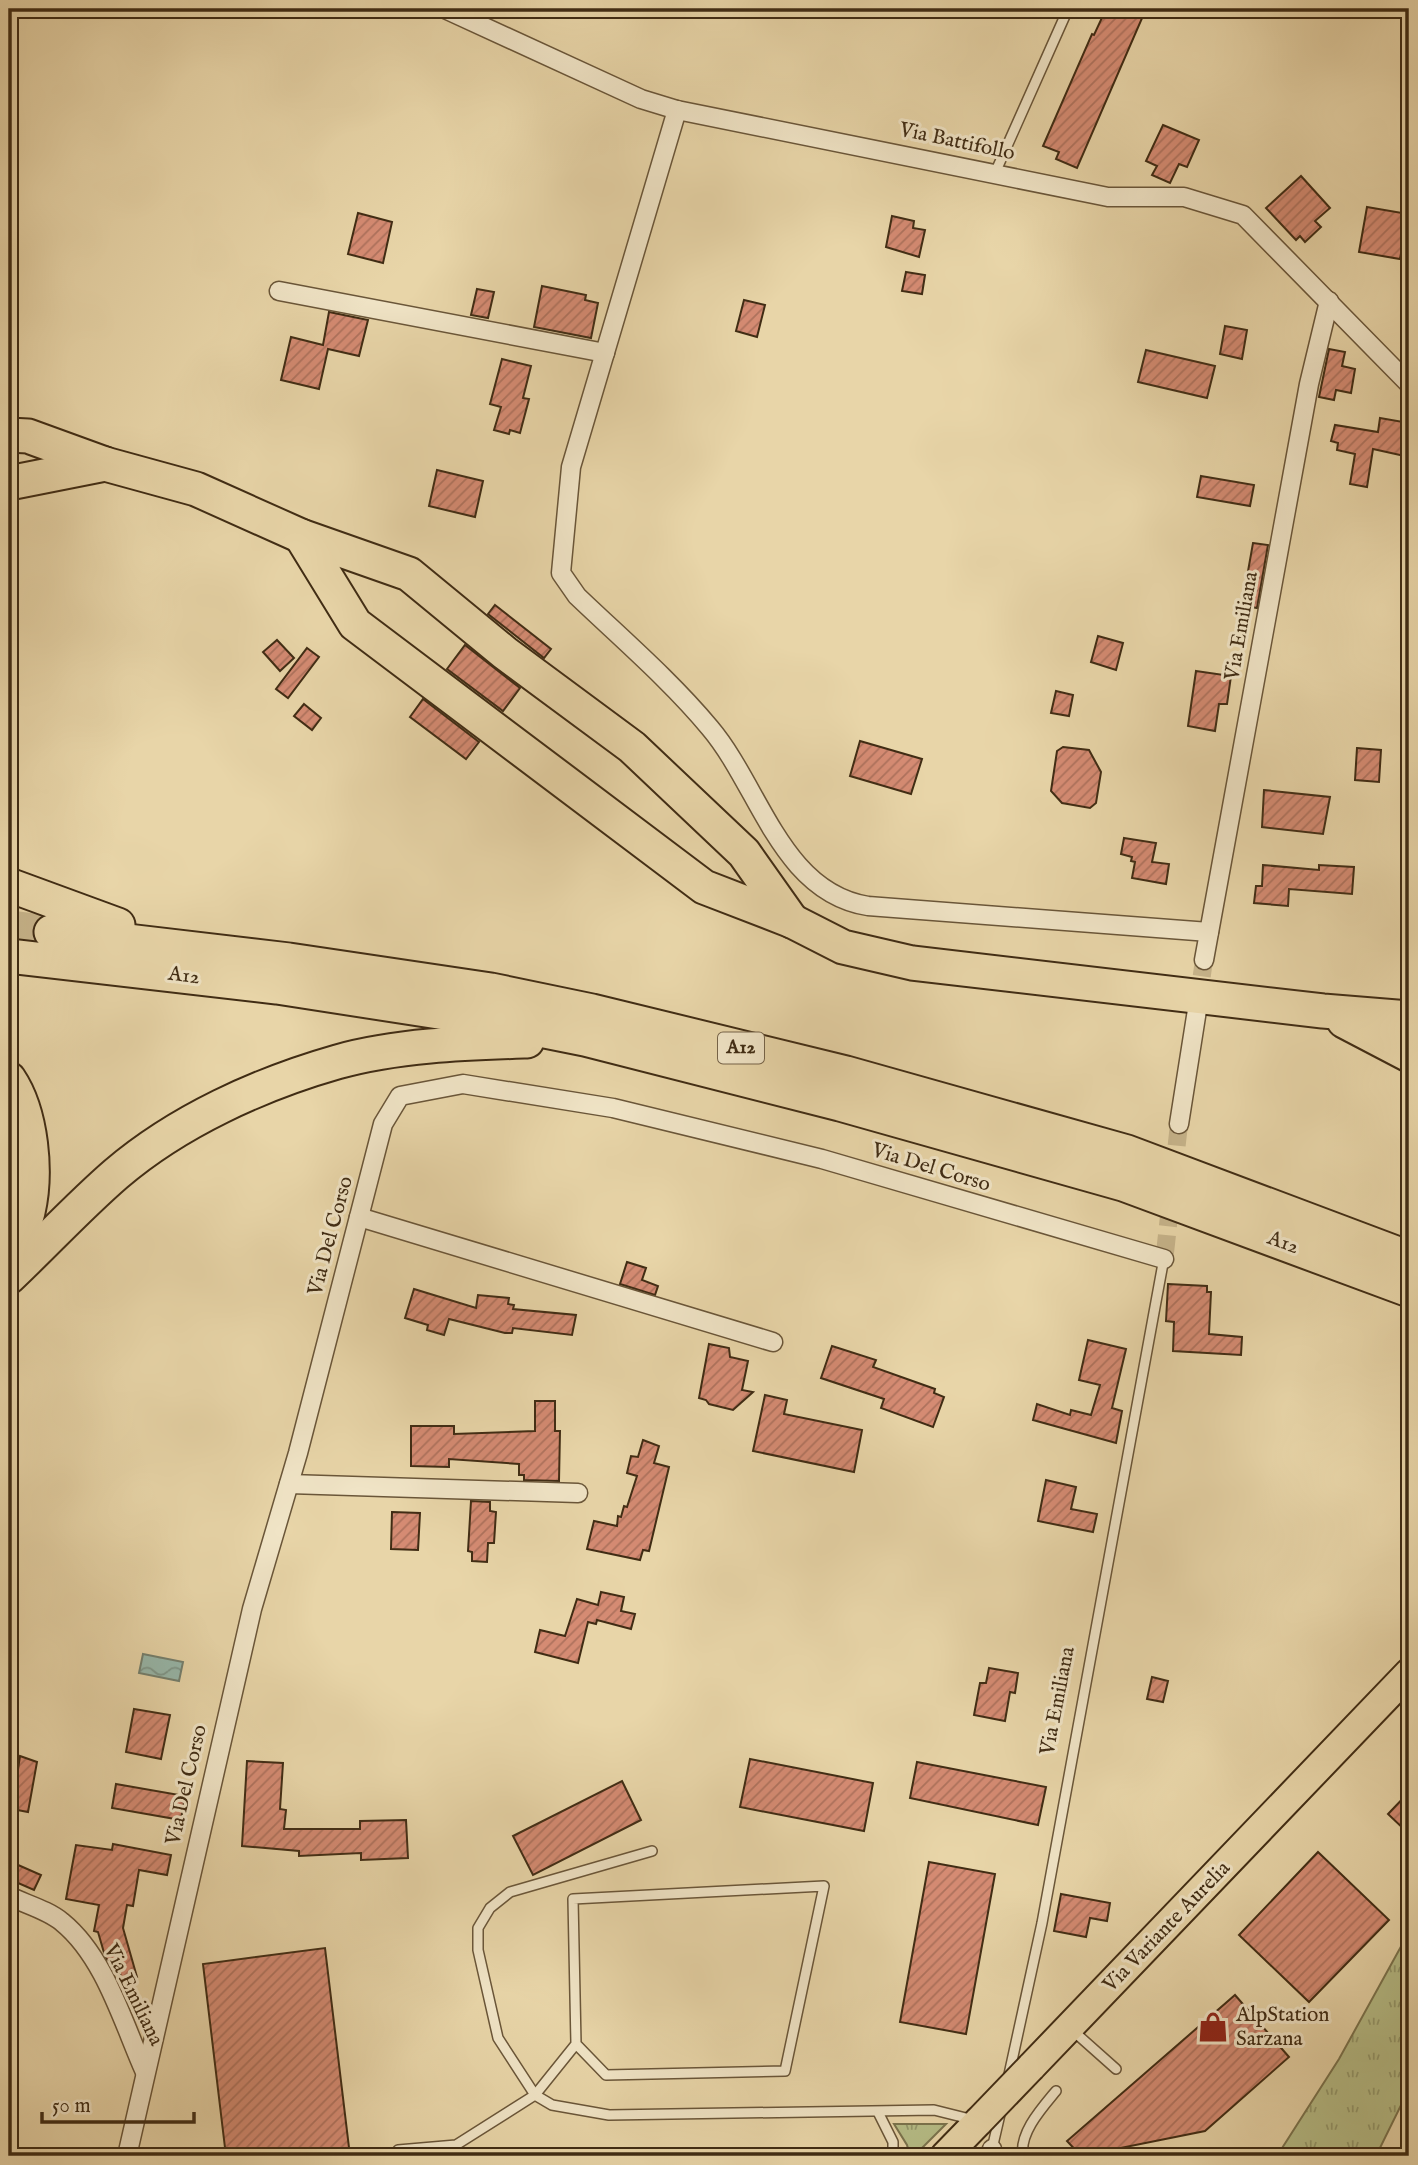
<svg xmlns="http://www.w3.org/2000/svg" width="1418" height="2165" viewBox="0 0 1418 2165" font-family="'IM FELL English',serif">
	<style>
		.grass { fill: url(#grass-tufts); stroke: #7b744e; stroke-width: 2 }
		.water { fill: url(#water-waves); stroke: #74806f; stroke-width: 2 }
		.building { fill: url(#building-hatch); stroke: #402c14; stroke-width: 2 }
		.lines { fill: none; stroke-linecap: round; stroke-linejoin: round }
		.minor-tunnel { stroke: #c6b38a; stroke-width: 18; stroke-dasharray: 18 9; stroke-linecap: butt }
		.motorway-tunnel { stroke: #c6b38a; stroke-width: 33; stroke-dasharray: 33 17; stroke-linecap: butt }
		.service-casing { stroke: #6a5639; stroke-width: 12 }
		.minor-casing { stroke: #6a5639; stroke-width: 21 }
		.primary-casing { stroke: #402c14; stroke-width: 32 }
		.motorway-casing { stroke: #402c14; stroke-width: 37 }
		.service { stroke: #f0e4c6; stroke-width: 9 }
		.minor { stroke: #f0e4c6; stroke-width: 18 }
		.primary { stroke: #e8d5a8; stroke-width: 28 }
		.motorway { stroke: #e8d5a8; stroke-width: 33 }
		.primary-bridge-casing { stroke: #402c14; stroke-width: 32; stroke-linecap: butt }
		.primary-bridge { stroke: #e8d5a8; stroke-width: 28 }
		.labels { text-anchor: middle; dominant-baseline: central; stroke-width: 6; stroke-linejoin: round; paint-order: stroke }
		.shield { fill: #f0e4c6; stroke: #756349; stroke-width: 2 }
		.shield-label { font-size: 19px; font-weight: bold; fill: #402c14 }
		.street-label { font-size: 21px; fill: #402c14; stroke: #f0e4c6 }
		.poi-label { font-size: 21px; fill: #402c14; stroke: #f0e4c6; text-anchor: start }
	</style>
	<defs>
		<pattern id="grass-tufts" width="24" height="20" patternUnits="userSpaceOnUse" patternTransform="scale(1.75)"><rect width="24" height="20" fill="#b6bd87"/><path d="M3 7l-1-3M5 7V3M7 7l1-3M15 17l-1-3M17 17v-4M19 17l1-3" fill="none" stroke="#959a6d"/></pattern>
		<pattern id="water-waves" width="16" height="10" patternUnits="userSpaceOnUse" patternTransform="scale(1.75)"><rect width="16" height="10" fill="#97b8ab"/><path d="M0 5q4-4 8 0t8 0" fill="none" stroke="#7d968a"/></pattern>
		<pattern id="building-hatch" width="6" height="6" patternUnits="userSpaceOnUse" patternTransform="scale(1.75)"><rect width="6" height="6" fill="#d58b73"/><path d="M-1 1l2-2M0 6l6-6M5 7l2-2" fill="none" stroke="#ae725d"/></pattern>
	</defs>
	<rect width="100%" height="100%" fill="#e8d5a8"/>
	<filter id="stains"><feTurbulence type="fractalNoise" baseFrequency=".00286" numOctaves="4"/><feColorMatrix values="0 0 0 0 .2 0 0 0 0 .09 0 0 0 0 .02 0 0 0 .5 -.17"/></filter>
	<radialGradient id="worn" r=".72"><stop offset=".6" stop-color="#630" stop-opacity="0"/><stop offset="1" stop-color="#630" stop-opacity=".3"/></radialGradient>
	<g class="grass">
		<polygon points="1409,1932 1409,2089 1376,2156 1277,2156 1339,2059"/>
		<polygon points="894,2124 946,2124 914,2156 910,2156 907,2145"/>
	</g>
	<polygon class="water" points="143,1654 183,1662 179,1681 139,1673"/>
	<g class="building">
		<polygon points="1106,9 1146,9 1077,168 1056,159 1059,152 1043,146 1092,34 1094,35"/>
		<polygon points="1163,125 1199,140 1187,167 1179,164 1170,183 1152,175 1157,166 1146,161"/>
		<polygon points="1301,176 1330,208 1315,221 1321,227 1305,242 1300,236 1296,240 1266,208"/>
		<polygon points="1367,207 1408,214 1400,259 1359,252"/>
		<polygon points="358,213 392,222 383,263 348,254"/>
		<polygon points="892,216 914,221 913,228 925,230 919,257 886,247"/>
		<polygon points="906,272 925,275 922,294 902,291"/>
		<polygon points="542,286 586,295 585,300 598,303 591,338 534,327"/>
		<polygon points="477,289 494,292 488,318 471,315"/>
		<polygon points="744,300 765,305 757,337 736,331"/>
		<polygon points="329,312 368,320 359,356 328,349 319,389 281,380 291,337 323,345"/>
		<polygon points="1225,326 1247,330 1242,359 1220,354"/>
		<polygon points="1329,349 1345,352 1342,366 1355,369 1351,393 1336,390 1334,400 1319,397"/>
		<polygon points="1146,350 1215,366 1207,398 1138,382"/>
		<polygon points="502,359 531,366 523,398 529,399 520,433 510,430 509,434 494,430 501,407 490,404"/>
		<polygon points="1380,418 1409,423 1409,457 1373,449 1367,487 1350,484 1355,454 1337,450 1338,443 1331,441 1335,425 1378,432"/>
		<polygon points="437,470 483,481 475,517 429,506"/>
		<polygon points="1201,476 1254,485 1250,506 1197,497"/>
		<polygon points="1253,543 1268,545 1257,608 1242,605"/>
		<polygon points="495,605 551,649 544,658 488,614"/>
		<polygon points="1098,636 1123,643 1116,670 1091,662"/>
		<polygon points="277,640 294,658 280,671 263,652"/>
		<polygon points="465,645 520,688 503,711 447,669"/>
		<polygon points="307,648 319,657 288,698 276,689"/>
		<polygon points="1196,671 1231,676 1227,704 1219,704 1215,731 1188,726"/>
		<polygon points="1056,691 1073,695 1069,716 1051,713"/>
		<polygon points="423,699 479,742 466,759 410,717"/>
		<polygon points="304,704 321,718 312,730 294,716"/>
		<polygon points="860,741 922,759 911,794 850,776"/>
		<polygon points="1063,747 1089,750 1101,772 1096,803 1090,808 1062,803 1051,791 1057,751"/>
		<polygon points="1357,748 1381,750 1379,782 1355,780"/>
		<polygon points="1264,790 1330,797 1323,834 1262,827"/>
		<polygon points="1124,838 1156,843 1152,862 1169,864 1166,884 1132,878 1135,862 1131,861 1132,857 1121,854"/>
		<polygon points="1263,865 1319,870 1319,865 1354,867 1352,894 1289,889 1288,906 1254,903 1256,886 1262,886"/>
		<polygon points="627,1262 646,1268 642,1280 658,1286 655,1295 620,1284"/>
		<polygon points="1168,1284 1207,1286 1207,1292 1211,1292 1209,1334 1242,1337 1241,1355 1173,1351 1174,1322 1166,1321"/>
		<polygon points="414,1289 476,1308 478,1295 509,1298 508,1304 514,1305 513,1309 576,1315 572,1335 513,1328 512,1333 505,1333 449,1319 444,1335 427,1330 428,1325 405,1318"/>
		<polygon points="1088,1340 1126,1349 1112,1408 1122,1411 1116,1443 1033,1420 1037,1404 1070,1415 1071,1410 1091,1415 1100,1385 1079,1380"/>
		<polygon points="709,1344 729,1348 730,1357 748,1361 742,1390 753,1392 733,1410 709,1404 706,1400 699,1398"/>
		<polygon points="832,1346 876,1360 873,1367 935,1389 934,1393 944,1397 933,1427 881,1408 884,1399 821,1378"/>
		<polygon points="765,1395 787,1400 784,1414 862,1430 854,1472 753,1451"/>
		<polygon points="535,1401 555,1401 555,1431 560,1431 559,1481 524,1480 524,1475 519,1475 519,1464 449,1459 449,1467 411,1466 411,1426 454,1426 454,1434 535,1431"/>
		<polygon points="643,1440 659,1446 654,1463 669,1467 649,1551 643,1550 640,1560 587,1549 594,1521 617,1526 618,1516 621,1517 624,1506 627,1507 637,1476 627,1473 631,1456 638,1457"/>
		<polygon points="1046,1480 1076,1487 1071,1509 1097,1514 1093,1532 1038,1521"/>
		<polygon points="471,1501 490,1502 490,1511 496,1512 494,1543 488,1543 487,1562 472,1561 472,1552 468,1551"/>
		<polygon points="392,1512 420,1513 418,1550 391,1549"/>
		<polygon points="601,1592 624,1597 621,1611 635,1614 631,1629 597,1620 596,1624 588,1622 578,1663 535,1652 540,1630 565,1636 577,1599 598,1605"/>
		<polygon points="989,1668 1018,1673 1015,1693 1010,1692 1005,1721 974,1715 980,1683 986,1683"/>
		<polygon points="1152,1677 1168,1681 1163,1702 1147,1699"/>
		<polygon points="134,1709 170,1715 161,1759 126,1752"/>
		<polygon points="20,1756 37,1762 28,1812 12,1809"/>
		<polygon points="750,1759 873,1783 864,1831 740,1807"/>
		<polygon points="247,1761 283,1763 280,1809 286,1810 284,1829 360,1829 360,1821 406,1820 408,1858 361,1860 361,1853 299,1856 299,1851 242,1846"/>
		<polygon points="917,1762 1046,1787 1038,1825 910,1798"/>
		<polygon points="622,1781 641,1820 533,1875 513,1836"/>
		<polygon points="116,1784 185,1796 181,1820 112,1808"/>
		<polygon points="1409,1792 1409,1834 1388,1814"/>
		<polygon points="113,1844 171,1855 167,1875 139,1870 133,1906 127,1905 123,1928 137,1977 122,1981 119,1969 114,1971 105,1956 98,1932 94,1931 99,1905 66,1899 76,1845 112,1850"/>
		<polygon points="1318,1852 1389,1920 1309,2002 1239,1935"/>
		<polygon points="9,1861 41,1875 34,1890 9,1879"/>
		<polygon points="929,1862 995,1874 966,2034 900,2022"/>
		<polygon points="1061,1894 1110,1903 1107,1921 1090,1918 1086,1937 1054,1931"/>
		<polygon points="325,1948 350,2156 226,2156 203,1964"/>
		<polygon points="1235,1995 1289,2057 1205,2131 1081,2156 1067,2141"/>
	</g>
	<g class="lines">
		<g class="minor-tunnel">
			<polyline points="1198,1003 1204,960"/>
			<polyline points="1165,1253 1179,1124"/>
		</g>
		<polyline class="motorway-tunnel" points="9,927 51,932"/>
		<g class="service-casing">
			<g id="service">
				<polyline points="995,173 1068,9"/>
				<polyline points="652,1851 510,1892 490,1908 478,1928 478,1950 498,2038 535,2095 552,2105 609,2115 934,2110 974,2120"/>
				<polyline points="1071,2029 1116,2069"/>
				<polyline points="1008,2079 1042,1923 1164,1258"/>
				<polyline points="878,2112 893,2142 893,2156"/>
				<polyline points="992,2149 1001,2110"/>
				<polyline points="398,2150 456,2145 535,2095 576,2044 573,1899 824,1886 785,2071 606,2075 576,2044"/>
				<path d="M1023,2156C1019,2133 1042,2108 1056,2091"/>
			</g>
		</g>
		<g class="minor-casing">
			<g id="minor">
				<polyline points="445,9 641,99 677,110 1108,197 1184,197 1243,215 1409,384"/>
				<path d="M677,110L571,467L561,573L577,596C622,639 671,681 710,728C760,787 781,892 868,906L1209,932"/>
				<polyline points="279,291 605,353"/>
				<polyline points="1204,960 1309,384 1329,301"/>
				<polyline points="1179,1124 1197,1010"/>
				<polyline points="359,1217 773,1342"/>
				<polyline points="289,1484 578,1493"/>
				<path d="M9,1896C25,1904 48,1910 62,1922C105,1957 123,2023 145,2072"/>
				<polyline points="127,2156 252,1609 298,1453 383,1124 400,1096 463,1084 613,1108 822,1159 1164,1259"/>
				<polyline points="990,2156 992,2149"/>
			</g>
		</g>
		<g class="primary-casing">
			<g id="primary">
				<polyline points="1031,2067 1409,1673"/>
				<polyline points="945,2156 979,2121"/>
			</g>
		</g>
		<g class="motorway-casing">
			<g id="motorway">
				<polyline points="9,435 28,436 105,464 196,489 301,536 409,574 505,653 632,747 744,853 792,921"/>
				<polyline points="9,483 105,464"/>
				<polyline points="301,536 355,624 704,887 792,921 843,947 912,963 1323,1011 1409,1018"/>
				<polyline points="9,885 118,925"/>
				<polyline points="51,932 289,960 491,990 592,1011 846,1073 1127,1152 1409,1258"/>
				<polyline points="9,956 277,987 484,1019 585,1039 840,1104 1123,1184 1409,1290"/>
				<polyline points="1344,1021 1409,1055"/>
				<path d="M9,1079C32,1113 37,1173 28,1212C25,1226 15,1240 9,1252"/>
				<path d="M9,1277C45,1243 79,1206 116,1174C178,1121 260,1084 337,1062C397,1045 466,1043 527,1041"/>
			</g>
		</g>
		<use href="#service" class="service"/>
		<use href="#minor" class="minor"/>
		<use href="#primary" class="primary"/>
		<use href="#motorway" class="motorway"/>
		<g class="primary-bridge-casing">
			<polyline id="primary-bridge" points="979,2121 1031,2067"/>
		</g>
		<use href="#primary-bridge" class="primary-bridge"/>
	</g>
	<defs>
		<g id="shop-bare" transform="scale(2.415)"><path d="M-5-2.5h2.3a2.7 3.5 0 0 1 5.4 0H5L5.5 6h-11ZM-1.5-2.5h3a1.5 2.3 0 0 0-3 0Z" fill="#8f2418" stroke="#f0e4c6" stroke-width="2.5" paint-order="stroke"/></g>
	</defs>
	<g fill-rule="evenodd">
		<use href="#shop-bare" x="1213" y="2027"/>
	</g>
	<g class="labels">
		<rect class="shield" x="718" y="1032.5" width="46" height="31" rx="5"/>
		<g class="shield-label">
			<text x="741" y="1048">A12</text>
		</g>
		<g class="street-label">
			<text transform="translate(957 142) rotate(12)">Via Battifollo</text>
			<text transform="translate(1242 626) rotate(-80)">Via Emiliana</text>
			<text transform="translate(184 976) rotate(7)">A12</text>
			<text transform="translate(931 1168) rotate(17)">Via Del Corso</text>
			<text transform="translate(331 1236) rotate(-75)">Via Del Corso</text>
			<text transform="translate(1283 1243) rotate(20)">A12</text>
			<text transform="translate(1058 1701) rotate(-79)">Via Emiliana</text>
			<text transform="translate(187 1785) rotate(-77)">Via Del Corso</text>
			<text transform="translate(1167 1927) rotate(-46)">Via Variante Aurelia</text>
			<text transform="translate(133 1995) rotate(64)">Via Emiliana</text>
		</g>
		<g class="poi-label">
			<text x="1236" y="2015">AlpStation<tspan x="1236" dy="24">Sarzana</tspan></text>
		</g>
	</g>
	<rect width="1418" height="2165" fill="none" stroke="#e8d5a8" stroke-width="35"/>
	<rect x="10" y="10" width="1397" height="2144" fill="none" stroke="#402c14" stroke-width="3.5"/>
	<rect x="18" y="18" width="1383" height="2130" fill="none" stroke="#402c14" stroke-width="2"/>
	<path d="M42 2112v10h152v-10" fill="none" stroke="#402c14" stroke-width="3.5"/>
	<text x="52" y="2112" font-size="21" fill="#402c14" stroke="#f0e4c6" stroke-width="5" paint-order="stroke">50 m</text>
	<rect width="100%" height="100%" filter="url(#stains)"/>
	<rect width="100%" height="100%" fill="url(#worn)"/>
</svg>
